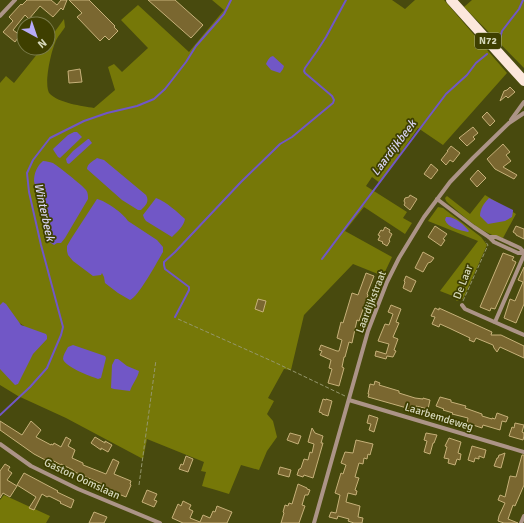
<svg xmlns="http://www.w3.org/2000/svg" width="524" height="523" viewBox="0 0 524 523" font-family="Signika,sans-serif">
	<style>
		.green { fill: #767808 }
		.water { fill: #7157c6 }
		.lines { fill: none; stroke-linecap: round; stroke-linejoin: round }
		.stream { stroke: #7157c6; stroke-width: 2 }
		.building { fill: #7a6730; stroke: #c6b179 }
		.path { stroke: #95976c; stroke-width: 1; stroke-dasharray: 4 2; stroke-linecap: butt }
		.minor { stroke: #ac9487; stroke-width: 4 }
		.primary { stroke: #fce7dc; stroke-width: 10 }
		.labels { text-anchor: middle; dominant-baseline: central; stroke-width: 3.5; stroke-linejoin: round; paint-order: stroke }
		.shield { fill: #3e3f00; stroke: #a8aa83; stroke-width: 1 }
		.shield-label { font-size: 10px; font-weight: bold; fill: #d6d8bb }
		.street-label { font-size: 11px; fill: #d6d8bb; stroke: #3e3f00 }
		.water-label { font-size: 12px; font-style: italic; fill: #d6d2ef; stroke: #3e3f00 }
	</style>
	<rect width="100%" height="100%" fill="#484a0e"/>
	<g class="green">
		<path d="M212,0H392L405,9L415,0H444L507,73L443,145L418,128L380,183L372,177L366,186L407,212L403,218L412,223L405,234L364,207L345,231L392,257L383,276L353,264L304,315L291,370L284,369L268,398L274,401L267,414L273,421L277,437L267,451L259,470L241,465L229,494L216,490L202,486L206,472L201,471L204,462L147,439L143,459L66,418L18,396L0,385V360L24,326L0,310V83L6,76L14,83L42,48H48V41L64,19L65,27C62,32 57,37 55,43C51,52 43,87 50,94C59,103 82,106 94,108L115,90L108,67L114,64L122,72L148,48L121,20L138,5L189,52L224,10Z"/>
		<polygon points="472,0 524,0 524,68 464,7"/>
		<path d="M485,195L516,214L503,238C498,236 493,236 488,233C474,226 461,214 449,204L446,201L445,198L447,196L470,214Z"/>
		<polygon points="438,207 443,208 481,237 487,245 463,299 456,301 458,298 440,291 478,241 428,221"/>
		<polygon points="4,495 50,516 46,523 0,523 0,500"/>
	</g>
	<g class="water">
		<path d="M273,56L284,66L283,69L280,73L271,70L266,64C268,60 269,57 273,56Z"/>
		<polygon points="74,132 77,132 82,137 60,158 58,157 54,151 53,149 68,135"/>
		<polygon points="88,139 89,139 92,143 69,164 67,163 66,159 73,151"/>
		<path d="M97,158L104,160L146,195C150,202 145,206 141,210H138L122,200L87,169C87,164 93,161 97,158Z"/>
		<path d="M43,161C47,161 49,162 53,163C59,167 81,184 86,190C88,193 88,195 88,199L65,238L61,243H57L54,245L48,241L34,181C34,173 37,166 43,161Z"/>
		<path d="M156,198C167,202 177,212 185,219C184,226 177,232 172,237L146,221L144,218L143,215Z"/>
		<path d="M489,198L513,210V211L512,217L505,221L488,224L480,216C480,209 484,203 489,198Z"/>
		<path d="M97,199C106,201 123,213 128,221L157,240L163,247V252C157,262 139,296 130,300L118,293L105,283L104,277L102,273L101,275L93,276L73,261L68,255L67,251V246L71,239Z"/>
		<path d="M446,217C455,216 464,225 469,231L468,232C460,230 448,228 445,220Z"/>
		<polygon points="3,302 6,304 21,325 46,334 47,336 47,339 33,354 18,384 15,385 0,369 0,305"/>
		<path d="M73,345L105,356L106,358L101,378L98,379C90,376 65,367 63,359C63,355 66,351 68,347Z"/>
		<path d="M115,359H118L127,366L139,371C138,378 132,384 130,391L114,389L111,388L112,365Z"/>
	</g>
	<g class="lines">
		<g class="stream">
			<polyline points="499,42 502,31 519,9 523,0"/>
			<polyline points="322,259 446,94 467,75 476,63 487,54"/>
			<polyline points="175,317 189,290 189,287 165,269 164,265 164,262 175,252 241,182 275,149 280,144 292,137 333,103 334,100 332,96 305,73 304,71 305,68 317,51 326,37 346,0"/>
			<polyline points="0,415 30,387 47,368 61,335 63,327 41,245 29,192 27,173 33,160 50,138 84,121 107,113 137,106 154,99 165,89 186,62 196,46 224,14 231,0"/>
		</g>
	</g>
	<g class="building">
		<polygon points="27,0 51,0 57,5 61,0 67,0 63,10 61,8 53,17 40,6 29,19 25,15 13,30 20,35 15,42 3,32 13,21 9,17 21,4 22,5"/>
		<polygon points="69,0 89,0 115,26 114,27 118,31 109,40 105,36 100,41 77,17 82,13"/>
		<polygon points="148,0 175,0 203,25 191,38"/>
		<polygon points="80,69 82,82 69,83 68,71"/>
		<polygon points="510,87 515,92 508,98 506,96 500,101 504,91 507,90"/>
		<polygon points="487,112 495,121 490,126 482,117"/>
		<polygon points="473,127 478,133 473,137 475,139 467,146 459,138"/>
		<polygon points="503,144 510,152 506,155 511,161 503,167 517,175 514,179 495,169 487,159"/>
		<polygon points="451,146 460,153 453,162 450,160 446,165 441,160 448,151 447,151"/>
		<polygon points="431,164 438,170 431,179 424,174"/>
		<polygon points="478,170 486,178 477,187 470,179"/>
		<polygon points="410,195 417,199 410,210 404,205 405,203 404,201 405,198 409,197"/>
		<polygon points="435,226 447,234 443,239 445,240 441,246 428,237"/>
		<polygon points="516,226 524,229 524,239 516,235 516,234 513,232"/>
		<polygon points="385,227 390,230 389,232 392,234 389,240 390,241 387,246 382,243 383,242 378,240 380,236 378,235 381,230 383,231"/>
		<polygon points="423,252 434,258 431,262 428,263 423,272 415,268"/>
		<polygon points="503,253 514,257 512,260 516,262 495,309 491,308 490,311 480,307"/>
		<polygon points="524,267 524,304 516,323 504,318 510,299 515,301 523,282 518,280"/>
		<polygon points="366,273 374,276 367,294 368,295 359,321 357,320 352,343 349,342 345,357 344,357 342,367 344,368 339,386 328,383 332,369 329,368 331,360 320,355 322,351 319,350 321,345 337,351 339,351 342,340 337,338 341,322 343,323 352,293 358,295"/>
		<polygon points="406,276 416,281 411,292 403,288 405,282 404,281"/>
		<polygon points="258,299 266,301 263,312 255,309"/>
		<polygon points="391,305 401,309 396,322 399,323 393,337 398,339 394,350 396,351 393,357 387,356 386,359 375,356 376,351 386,354 389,344 378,341 380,336 385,324 389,325 393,314 388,312"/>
		<polygon points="435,308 439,310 439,308 492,332 491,335 501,335 524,346 524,358 500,347 497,352 494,348 493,345 476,338 474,342 469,340 470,338 449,328 440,324 439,327 432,324 435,317 431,316"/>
		<polygon points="375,381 380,383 379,385 399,391 399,393 415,398 423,399 423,398 430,400 428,409 416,406 414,410 368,397 369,394 368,394 370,384 374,385"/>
		<polygon points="440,397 451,400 451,402 466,406 465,408 482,414 482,416 492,419 492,418 495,419 497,413 508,417 506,422 502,421 500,430 483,425 482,428 467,423 468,418 452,414 453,413 443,410 444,409 436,406"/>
		<polygon points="323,399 326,400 326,399 332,401 328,416 322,414 322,413 319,412"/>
		<polygon points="369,415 378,418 374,432 369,430 371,424 367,423"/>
		<polygon points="0,421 22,435 31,421 41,430 36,437 51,445 51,444 53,445 54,443 61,447 66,437 71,440 68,446 75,450 72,458 83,463 83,465 106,474 113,459 119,462 114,474 131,481 130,484 131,485 126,497 101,487 102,484 79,474 73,471 73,470 61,464 61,465 52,460 51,463 34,454 0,430"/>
		<polygon points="515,423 524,425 522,432 524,433 524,436 523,440 509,436 512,427 514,428"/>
		<polygon points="312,428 315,433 323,436 321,443 323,443 313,478 304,475 303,477 297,475 299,469 300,469 301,468 304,459 308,460 310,452 312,453 314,444 308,442"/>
		<polygon points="290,433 301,436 298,444 287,440"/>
		<polygon points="426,433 437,435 434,443 433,443 430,454 424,452 427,441 424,440"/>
		<polygon points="95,437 105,443 105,441 112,445 108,452 101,448 101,450 91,443"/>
		<polygon points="449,438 461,442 458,453 461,454 460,460 457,459 455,465 448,463 449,459 444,458 447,447 445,446"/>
		<polygon points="356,440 373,444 370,455 368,454 367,459 364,458 363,464 359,463 355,477 359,478 355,490 357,491 356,495 348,493 346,502 360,506 358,517 363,518 362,523 354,523 348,521 349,519 338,516 337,519 329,517 331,512 336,513 340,495 335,493 341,473 343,474 346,465 341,463 345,452 353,453"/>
		<polygon points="472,446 486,450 484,458 479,456 479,459 475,458 474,462 468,460"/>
		<polygon points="505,453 501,468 494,466 497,458 498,458 499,455 500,455"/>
		<polygon points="522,455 524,455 524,485 515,506 513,505 508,519 518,523 504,523 498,521 499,516 505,503 498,500 500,495 505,497 510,476 516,477"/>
		<polygon points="186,456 193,459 188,472 179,469 181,464 183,465"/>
		<polygon points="5,464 10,467 8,470 12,473 7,480 17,486 10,497 3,493 0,498 0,471"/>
		<polygon points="280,467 291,470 289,477 278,474"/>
		<polygon points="24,473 58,491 57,492 74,500 71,508 60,503 61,502 49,496 47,497 42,494 34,510 29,508 36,497 17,485"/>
		<polygon points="298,484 307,488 307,489 310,490 308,495 305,495 302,505 305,506 299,523 281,523 284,513 283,512 285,505 288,506 289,503 292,504"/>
		<polygon points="147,490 157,494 154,500 157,501 154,507 142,502"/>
		<polygon points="183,501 191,505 189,509 193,511 190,518 200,522 203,515 210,518 213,511 215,512 217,506 232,512 227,523 183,523 172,518 178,504 181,506"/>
		<polygon points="94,512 107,517 104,523 89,523"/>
	</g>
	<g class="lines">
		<g class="path">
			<polyline points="463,301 488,245 485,241"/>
			<polyline points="178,319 274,362 345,396"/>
			<polyline points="139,485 156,360"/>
		</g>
		<g class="minor">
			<polyline points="0,16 15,0"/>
			<polyline points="511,120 524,102"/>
			<polyline points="437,199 474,227 489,237 494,242 518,253 524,253"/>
			<polyline points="489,237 496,237 520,248 524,252"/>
			<polyline points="462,305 465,309 524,335"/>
			<polyline points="495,322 524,255"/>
			<polyline points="349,400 524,452"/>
			<polyline points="0,444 31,466 78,489 160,523"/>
			<polyline points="314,523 368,331 387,282 399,258 424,217 450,182 473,158 509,123 524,113"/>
			<polyline points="521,523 524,516"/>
		</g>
		<polyline class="primary" points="451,0 524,81"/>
	</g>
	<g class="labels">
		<rect class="shield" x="475" y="33" width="26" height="16" rx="3"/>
		<g class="shield-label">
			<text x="488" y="41">N72</text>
		</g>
		<g class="street-label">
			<text transform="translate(463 282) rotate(-69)">De Laar</text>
			<text transform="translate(371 302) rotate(-69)">Laardijkstraat</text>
			<text transform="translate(439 417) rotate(17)">Laarbemdeweg</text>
			<text transform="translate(82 479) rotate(25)">Gaston Oomslaan</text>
		</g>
		<g class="water-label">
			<text transform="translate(394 148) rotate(-53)">Laardijkbeek</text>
			<text transform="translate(44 212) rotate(78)">Winterbeek</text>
		</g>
	</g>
	<g transform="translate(36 36) rotate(140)"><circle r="19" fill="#3e3f00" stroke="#7b7c4b"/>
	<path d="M0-3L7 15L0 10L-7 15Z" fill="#b7abf8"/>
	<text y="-6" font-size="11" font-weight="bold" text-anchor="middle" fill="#d6d8bb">N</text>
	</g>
</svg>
